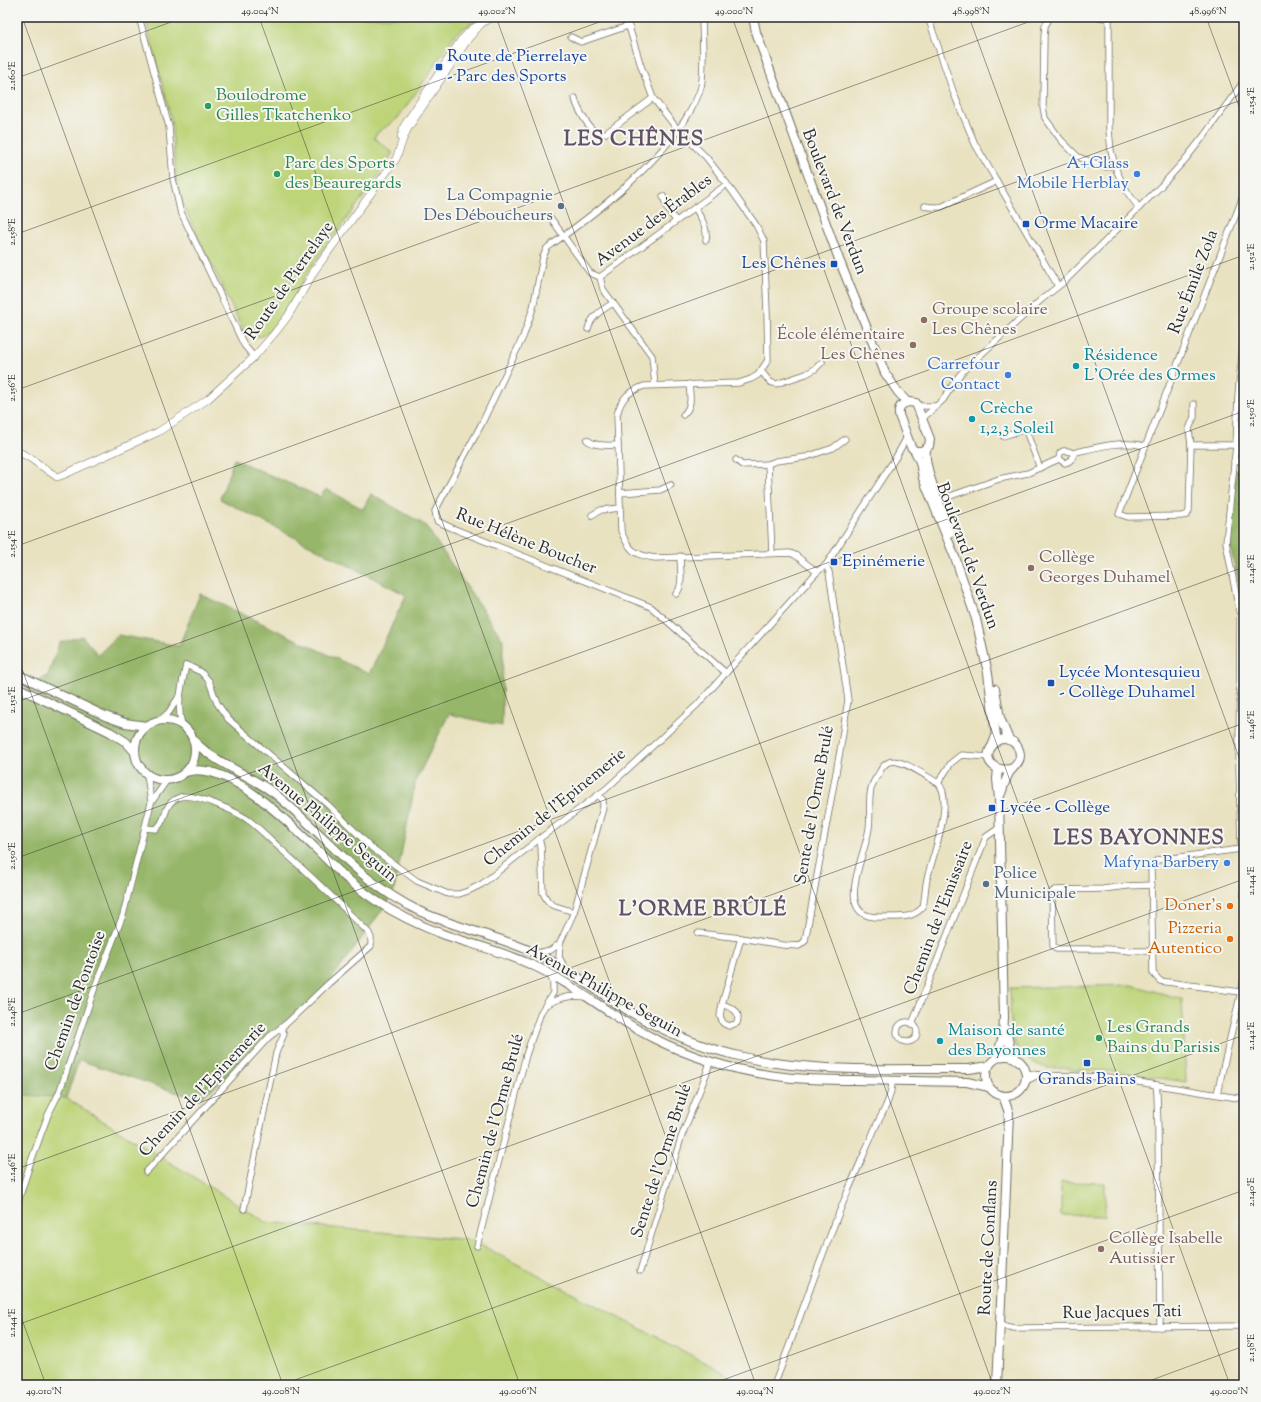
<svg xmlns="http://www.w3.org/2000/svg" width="1261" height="1402" viewBox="0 0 1261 1402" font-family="'Sorts Mill Goudy',serif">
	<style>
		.green { fill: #bdd479; stroke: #748052 }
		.forest { fill: #96b669; stroke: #60704a }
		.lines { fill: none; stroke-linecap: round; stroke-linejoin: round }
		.minor-casing { stroke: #6e6b60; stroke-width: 7 }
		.tertiary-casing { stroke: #6e6b60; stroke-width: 8 }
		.secondary-casing { stroke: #6e6b60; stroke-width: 10 }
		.minor { stroke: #fff; stroke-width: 5.5 }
		.tertiary { stroke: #fff; stroke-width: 7 }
		.secondary { stroke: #fff; stroke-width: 8 }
		.ticks { fill: none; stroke: #2b2b2b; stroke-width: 1; stroke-opacity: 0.45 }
		.transit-dot { fill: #1a4fb4; stroke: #f6f6f2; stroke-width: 1.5 }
		.leisure-dot { fill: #2e9e5b; stroke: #f6f6f2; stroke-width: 1.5 }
		.shop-dot { fill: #3f7fe0; stroke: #f6f6f2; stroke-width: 1.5 }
		.service-dot { fill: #5c6f8a; stroke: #f6f6f2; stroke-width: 1.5 }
		.education-dot { fill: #8d6e63; stroke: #f6f6f2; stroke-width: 1.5 }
		.culture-dot { fill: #0f9aa8; stroke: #f6f6f2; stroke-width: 1.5 }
		.food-dot { fill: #e8710a; stroke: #f6f6f2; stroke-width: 1.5 }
		.labels { text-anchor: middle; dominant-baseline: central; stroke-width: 4; stroke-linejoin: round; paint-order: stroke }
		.transit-label { font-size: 17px; fill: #164399; stroke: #f6f6f2; text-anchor: start }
		.leisure-label { font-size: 17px; fill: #27864d; stroke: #f6f6f2; text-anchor: start }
		.shop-label { font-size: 17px; fill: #366cbe; stroke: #f6f6f2; text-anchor: end }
		.service-label { font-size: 17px; fill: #4e5e75; stroke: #f6f6f2; text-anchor: end }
		.street-label { font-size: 17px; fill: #2b2b2b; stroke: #f6f6f2 }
		.education-label { font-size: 17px; fill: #785e54; stroke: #f6f6f2; text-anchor: start }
		.culture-label { font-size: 17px; fill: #0d838f; stroke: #f6f6f2; text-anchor: start }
		.food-label { font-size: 17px; fill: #c56008; stroke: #f6f6f2; text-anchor: end }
		.district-label { font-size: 21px; font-weight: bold; letter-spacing: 1px; fill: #635265; stroke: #f6f6f2 }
		.neatline { fill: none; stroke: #2b2b2b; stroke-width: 1.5 }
		.ticks-label { font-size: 10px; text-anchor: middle; fill: #2b2b2b }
	</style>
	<rect width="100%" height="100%" fill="#f6f6f2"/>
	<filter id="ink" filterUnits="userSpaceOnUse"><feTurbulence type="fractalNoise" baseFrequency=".025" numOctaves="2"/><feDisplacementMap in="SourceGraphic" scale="8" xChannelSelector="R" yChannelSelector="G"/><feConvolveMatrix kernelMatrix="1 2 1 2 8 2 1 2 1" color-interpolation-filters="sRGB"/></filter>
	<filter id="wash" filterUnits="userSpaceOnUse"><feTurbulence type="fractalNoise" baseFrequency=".012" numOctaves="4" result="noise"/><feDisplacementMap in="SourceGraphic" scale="16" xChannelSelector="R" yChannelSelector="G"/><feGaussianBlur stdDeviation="0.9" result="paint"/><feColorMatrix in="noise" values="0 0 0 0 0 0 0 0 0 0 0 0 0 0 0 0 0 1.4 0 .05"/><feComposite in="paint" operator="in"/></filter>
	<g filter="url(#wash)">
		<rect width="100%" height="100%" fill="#e9e2c1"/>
		<g class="green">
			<path d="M145,17H482L456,33L425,80L397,119L377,133L374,138L392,152V154C383,168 374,183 363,197C345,222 326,245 309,270C295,291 286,321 264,335C257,339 251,336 244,332L182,203L177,188L171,118Z"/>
			<polygon points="1132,985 1182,999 1186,1082 1112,1071 1074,1070 1068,1068 1048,1068 1036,1064 1023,1055 1015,1044 1011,1031 1010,988"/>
			<polygon points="17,1094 66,1098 266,1222 471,1240 748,1385 17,1385"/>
			<polygon points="1061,1182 1105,1183 1105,1216 1061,1215"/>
		</g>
		<g class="forest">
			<polygon points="234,459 320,497 326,489 363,509 371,494 425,525 503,640 502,726 449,714 416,780 393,895 318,998 199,1100 79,1060 66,1098 17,1094 17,696 48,675 59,643 82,636 98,655 118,635 179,646 200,594 369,674 406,595 220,499"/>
			<polygon points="1236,470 1244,470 1244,603 1229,543"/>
		</g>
	</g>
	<g filter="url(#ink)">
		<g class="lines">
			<g class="minor-casing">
				<g id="minor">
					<polyline points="139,17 169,127 173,179 180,210 244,345 254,357"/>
					<path d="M626,17L641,66L653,98L678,130L706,157L727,184L756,225L764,241L767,312L768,360L758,375L751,379L739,383L644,386C628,392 621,398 617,415L621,531C629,550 634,555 655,558L790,553L795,555L817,572"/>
					<path d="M702,17C702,37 705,68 701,87C698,99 691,110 685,120C650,172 597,212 547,248L543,257L533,308L523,337L481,425L435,511L437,521L452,528L651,607L726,673"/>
					<polyline points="928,17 954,94 975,144 1058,286"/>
					<polyline points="1050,17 1045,26 1044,36 1043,107 1045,118 1061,140 1078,157 1106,167 1114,165"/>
					<polyline points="1100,17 1109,19"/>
					<polyline points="1109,17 1109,130 1111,151 1117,172 1128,193 1139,208"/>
					<polyline points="571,37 581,42 628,26"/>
					<path d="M575,98C576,106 589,130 597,133C601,135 603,134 606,133L653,98"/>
					<polyline points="663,196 667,208 676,221"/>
					<polyline points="925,206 930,207 941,207 997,181"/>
					<path d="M695,208C701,218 708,228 706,240"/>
					<polyline points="550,217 590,273 600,277"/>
					<path d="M588,329C591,316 602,310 613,303"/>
					<polyline points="1244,334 1238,395 1236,445 1226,542 1240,616 1239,767 1241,849 1244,896"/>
					<polyline points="761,371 770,382 776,384 806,374 815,369 822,362"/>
					<polyline points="655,385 652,356 603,289 600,277 727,184"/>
					<polyline points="917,406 935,406"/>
					<path d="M683,415C693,406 690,396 689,384"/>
					<polyline points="922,419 943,400 958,377 964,370 1042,299 1065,281 1161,186 1184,161 1203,137 1244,81"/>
					<polyline points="1003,436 1023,430 1026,431 1040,468"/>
					<path d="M587,440C596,447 607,445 618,445"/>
					<polyline points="1191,445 1189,429 1194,417 1194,404"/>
					<polyline points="1236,445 1191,445 1189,511 1187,515 1181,516 1128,517 1119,514 1244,194"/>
					<path d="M1063,451H1068L1073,453C1074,458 1070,462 1065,463L1059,459L1060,453Z"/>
					<path d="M1073,453C1097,447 1121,440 1145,446"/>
					<polyline points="736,460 742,465 768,464"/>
					<polyline points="1234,461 1244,462"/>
					<polyline points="620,493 660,490 671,485"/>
					<polyline points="936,501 999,479 1028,473 1059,459"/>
					<polyline points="592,515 601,510 621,508"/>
					<polyline points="772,553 768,464 776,461 806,457 833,448 845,439"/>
					<path d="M676,594C684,586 680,567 680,556"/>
					<polyline points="160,720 169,712 178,698"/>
					<path d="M182,725C176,705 182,685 186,665L201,672L209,681L217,703L228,719L327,804L372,848L417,881L448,894H459L468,891L482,884L539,839L606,789L697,705L817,572L826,565L896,457L907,437"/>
					<polyline points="147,774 151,802"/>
					<path d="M938,783C927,777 900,757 889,762C884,764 881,769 879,773C876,778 872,783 871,789C868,802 871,815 869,828C867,849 839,904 866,915C872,918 881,917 887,917C902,917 913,918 923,907C925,898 925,888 927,879C932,858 955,799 938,783L951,763L961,755L989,757"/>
					<path d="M145,828L156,829C169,819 161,804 180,797C194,792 240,813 251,822C262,831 272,841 283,851C312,877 341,905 369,933L371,938V946L329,983L287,1023L269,1037L146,1172"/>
					<polyline points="539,839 541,846 543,893 547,900 552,905 574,912"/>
					<polyline points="1152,885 1127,886 1103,889 1055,890 1052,892 1053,946 1056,949 1107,949 1130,951 1152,951"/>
					<polyline points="698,933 741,938"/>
					<polyline points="537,953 551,950 559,944"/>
					<polyline points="565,968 559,957 560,943 574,912 603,808 603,800 598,795"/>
					<polyline points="1240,992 1160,981 1153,973 1151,867 1157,860 1241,849"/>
					<path d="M548,1004C560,997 571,995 585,997"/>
					<path d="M722,1004C732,1008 741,1010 737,1023L729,1026L723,1023L720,1016L722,1004L741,938L783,945L799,946L805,941L840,751L848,700L829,572L826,565"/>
					<circle cx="907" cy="1032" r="10"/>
					<polyline points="912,1024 986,837 999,828"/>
					<polyline points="1026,1073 1039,1075 1107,1077 1244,1099"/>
					<polyline points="1026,1081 1038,1075"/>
					<polyline points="1156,1085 1157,1093 1158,1129 1160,1327"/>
					<polyline points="1217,1094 1244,979"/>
					<polyline points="17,1205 30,1164 48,1115 59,1093 96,984 123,915 151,803 167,780"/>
					<polyline points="244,1209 276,1053 284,1034 281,1028"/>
					<polyline points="477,1246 526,1055 541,1012 553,993 553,982 549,974"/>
					<polyline points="640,1271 681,1138 707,1072 710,1061"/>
					<polyline points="1000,1325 1014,1328 1244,1326"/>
					<path d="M774,1385C799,1323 819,1260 845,1198C855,1174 866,1150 876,1126C883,1112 892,1097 892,1081"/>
				</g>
			</g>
			<g class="tertiary-casing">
				<g id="tertiary">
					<polyline points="401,137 404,126 461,40 472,29 492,17"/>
					<polyline points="17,451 30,458 57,477 63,475 158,432 193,409 208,399 254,357 274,334 288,316 315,270 396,159 403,139 408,128 468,39 480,25"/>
				</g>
			</g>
			<g class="secondary-casing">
				<g id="secondary">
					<polyline points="753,17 756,32 840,262 885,373 898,392 907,402"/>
					<path d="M909,402L916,403L917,406L930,439L929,446L922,451H915L911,447L899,415C898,408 901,403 909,402Z"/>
					<path d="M926,450C923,468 943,513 951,532"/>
					<polyline points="915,451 920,462 923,478 956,560 976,619 988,673 996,736 993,744"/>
					<polyline points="17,674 105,716 125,723 146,726"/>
					<polyline points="17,687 110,732 126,742 135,752"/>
					<polyline points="995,689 1000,718 1009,740"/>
					<circle cx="165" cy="750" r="30"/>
					<path d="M194,741C215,763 248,774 274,793C324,833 358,882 419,911C461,930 509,938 549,960C574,973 596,990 619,1005C656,1028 696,1046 739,1056C812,1074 894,1068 969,1069L989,1066"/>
					<path d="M186,772C234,757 311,846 344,876C354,885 365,893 375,900C397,915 421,926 445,935C474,945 504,952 532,965C575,984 612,1018 655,1039C695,1059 740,1072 784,1077C807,1080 831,1080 854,1080C892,1081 929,1081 967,1082L989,1087"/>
					<path d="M1000,796C1003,789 1005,780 1009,773C1013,767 1020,763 1020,756C1020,740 1001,733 992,746C981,761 997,774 1013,768"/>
					<polyline points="1006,1030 1010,1048 1016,1059"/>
					<circle cx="1006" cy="1076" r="20"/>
					<polyline points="997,1058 1003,1035 1004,1017 999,799 997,779 998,769"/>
					<polyline points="997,1385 1004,1239 1009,1113 1003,1096"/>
				</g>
			</g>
			<use href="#minor" class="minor"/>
			<use href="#tertiary" class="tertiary"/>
			<use href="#secondary" class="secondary"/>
		</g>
	</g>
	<path class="ticks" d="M22,17L520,1385M259,17L756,1385M496,17L993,1385M732,17L1230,1385M969,17L1244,771M1206,17L1244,120M17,78L185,17M17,234L613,17M17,390L1042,17M17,546L1244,99M17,655L283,1385M17,702L1244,255M17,858L1244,411M17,1014L1244,567M17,1169L1244,723M17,1306L46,1385M17,1325L1244,879M281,1385L1244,1035M709,1385L1244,1190M1138,1385L1244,1346"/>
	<g class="transit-dot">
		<rect x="435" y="63" width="8" height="8" rx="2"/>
		<rect x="1022" y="220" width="8" height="8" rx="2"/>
		<rect x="830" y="260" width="8" height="8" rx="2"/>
		<rect x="830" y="558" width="8" height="8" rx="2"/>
		<rect x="1047" y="679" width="8" height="8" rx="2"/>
		<rect x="988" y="804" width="8" height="8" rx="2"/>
		<rect x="1083" y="1059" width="8" height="8" rx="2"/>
	</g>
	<g class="leisure-dot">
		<circle cx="208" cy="106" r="4"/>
		<circle cx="277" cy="174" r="4"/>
		<circle cx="1099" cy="1038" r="4"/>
	</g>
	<g class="shop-dot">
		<circle cx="1137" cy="174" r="4"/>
		<circle cx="1008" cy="375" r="4"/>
		<circle cx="1227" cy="863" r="4"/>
	</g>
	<g class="service-dot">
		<circle cx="561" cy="206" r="4"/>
		<circle cx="986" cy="884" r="4"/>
	</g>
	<g class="education-dot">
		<circle cx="924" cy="320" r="4"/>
		<circle cx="913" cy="345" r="4"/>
		<circle cx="1031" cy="568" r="4"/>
		<circle cx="1101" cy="1249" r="4"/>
	</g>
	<g class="culture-dot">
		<circle cx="1076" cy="366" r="4"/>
		<circle cx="972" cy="419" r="4"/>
		<circle cx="940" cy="1041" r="4"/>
	</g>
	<g class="food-dot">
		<circle cx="1230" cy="906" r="4"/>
		<circle cx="1230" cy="939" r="4"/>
	</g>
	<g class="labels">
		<g class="transit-label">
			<text x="447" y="57">Route de Pierrelaye<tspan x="447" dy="20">- Parc des Sports</tspan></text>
			<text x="1034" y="224">Orme Macaire</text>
			<text x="826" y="264" text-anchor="end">Les Chênes</text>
			<text x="842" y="562">Epinémerie</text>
			<text x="1059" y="673">Lycée Montesquieu<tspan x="1059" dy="20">- Collège Duhamel</tspan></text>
			<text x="1000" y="808">Lycée - Collège</text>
			<text x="1087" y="1080" text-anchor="middle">Grands Bains</text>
		</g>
		<g class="leisure-label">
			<text x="216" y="96">Boulodrome<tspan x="216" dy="20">Gilles Tkatchenko</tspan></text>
			<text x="285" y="164">Parc des Sports<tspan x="285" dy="20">des Beauregards</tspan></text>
			<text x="1107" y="1028">Les Grands<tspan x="1107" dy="20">Bains du Parisis</tspan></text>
		</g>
		<g class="shop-label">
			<text x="1129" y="164">A+Glass<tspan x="1129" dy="20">Mobile Herblay</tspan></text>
			<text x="1000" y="365">Carrefour<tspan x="1000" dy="20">Contact</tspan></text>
			<text x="1219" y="863">Mafyna Barbery</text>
		</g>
		<g class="service-label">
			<text x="553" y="196">La Compagnie<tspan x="553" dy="20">Des Déboucheurs</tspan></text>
			<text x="994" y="874" text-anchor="start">Police<tspan x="994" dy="20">Municipale</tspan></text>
		</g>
		<g class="street-label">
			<text transform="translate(834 202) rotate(69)">Boulevard de Verdun</text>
			<text transform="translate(654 221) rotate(-37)">Avenue des Érables</text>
			<text transform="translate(290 281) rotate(-55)">Route de Pierrelaye</text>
			<text transform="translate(1194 282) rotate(-69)">Rue Émile Zola</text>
			<text transform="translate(526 542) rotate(22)">Rue Hélène Boucher</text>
			<text transform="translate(967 556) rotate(70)">Boulevard de Verdun</text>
			<text transform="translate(815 805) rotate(-80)">Sente de l'Orme Brulé</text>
			<text transform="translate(555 808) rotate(-39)">Chemin de l'Epinemerie</text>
			<text transform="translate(327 823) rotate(40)">Avenue Philippe Seguin</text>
			<text transform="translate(939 918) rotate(-69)">Chemin de l'Emissaire</text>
			<text transform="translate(604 991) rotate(29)">Avenue Philippe Seguin</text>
			<text transform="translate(76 1001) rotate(-70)">Chemin de Pontoise</text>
			<text transform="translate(203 1090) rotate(-47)">Chemin de l'Epinemerie</text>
			<text transform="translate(496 1121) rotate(-75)">Chemin de l'Orme Brulé</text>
			<text transform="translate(662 1161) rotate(-72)">Sente de l'Orme Brulé</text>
			<text transform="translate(989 1248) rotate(-87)">Route de Conflans</text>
			<text transform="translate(1122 1313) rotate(-1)">Rue Jacques Tati</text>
		</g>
		<g class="education-label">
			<text x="932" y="310">Groupe scolaire<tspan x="932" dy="20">Les Chênes</tspan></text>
			<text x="905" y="335" text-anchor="end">École élémentaire<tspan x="905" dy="20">Les Chênes</tspan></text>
			<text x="1039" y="558">Collège<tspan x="1039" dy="20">Georges Duhamel</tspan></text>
			<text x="1109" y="1239">Collège Isabelle<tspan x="1109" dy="20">Autissier</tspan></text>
		</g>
		<g class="culture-label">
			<text x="1084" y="356">Résidence<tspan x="1084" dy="20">L'Orée des Ormes</tspan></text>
			<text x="980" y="409">Crèche<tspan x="980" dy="20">1,2,3 Soleil</tspan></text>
			<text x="948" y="1031">Maison de santé<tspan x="948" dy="20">des Bayonnes</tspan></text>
		</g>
		<g class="food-label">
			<text x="1222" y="906">Doner's</text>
			<text x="1222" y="929">Pizzeria<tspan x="1222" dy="20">Autentico</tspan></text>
		</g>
		<g class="district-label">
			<text x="634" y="140">LES CHÊNES</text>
			<text x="1139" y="839">LES BAYONNES</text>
			<text x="703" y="910">L'ORME BRÛLÉ</text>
		</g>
	</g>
	<rect width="1261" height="1402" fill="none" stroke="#f6f6f2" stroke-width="44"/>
	<rect x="22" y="22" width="1217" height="1358" class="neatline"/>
	<g class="ticks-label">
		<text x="260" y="14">49.004°N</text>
		<text x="497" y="14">49.002°N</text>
		<text x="734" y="14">49.000°N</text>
		<text x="971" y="14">48.998°N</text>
		<text x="1208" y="14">48.996°N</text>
		<text transform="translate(11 76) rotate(-90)" y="4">2.160°E</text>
		<text transform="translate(1250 101) rotate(-90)" y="4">2.154°E</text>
		<text transform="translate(11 232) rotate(-90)" y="4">2.158°E</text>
		<text transform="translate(1250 257) rotate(-90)" y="4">2.152°E</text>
		<text transform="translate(11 388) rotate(-90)" y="4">2.156°E</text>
		<text transform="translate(1250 413) rotate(-90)" y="4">2.150°E</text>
		<text transform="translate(11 544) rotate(-90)" y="4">2.154°E</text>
		<text transform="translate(1250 569) rotate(-90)" y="4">2.148°E</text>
		<text transform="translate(11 700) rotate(-90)" y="4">2.152°E</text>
		<text transform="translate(1250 725) rotate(-90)" y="4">2.146°E</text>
		<text transform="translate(11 856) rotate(-90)" y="4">2.150°E</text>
		<text transform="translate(1250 881) rotate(-90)" y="4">2.144°E</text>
		<text transform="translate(11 1012) rotate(-90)" y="4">2.148°E</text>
		<text transform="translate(1250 1036) rotate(-90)" y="4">2.142°E</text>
		<text transform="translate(11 1168) rotate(-90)" y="4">2.146°E</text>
		<text transform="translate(1250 1192) rotate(-90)" y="4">2.140°E</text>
		<text transform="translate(11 1323) rotate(-90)" y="4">2.144°E</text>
		<text transform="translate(1250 1348) rotate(-90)" y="4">2.138°E</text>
		<text x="44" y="1394">49.010°N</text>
		<text x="281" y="1394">49.008°N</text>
		<text x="518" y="1394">49.006°N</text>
		<text x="755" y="1394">49.004°N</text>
		<text x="992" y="1394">49.002°N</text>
		<text x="1229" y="1394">49.000°N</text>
	</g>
</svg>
